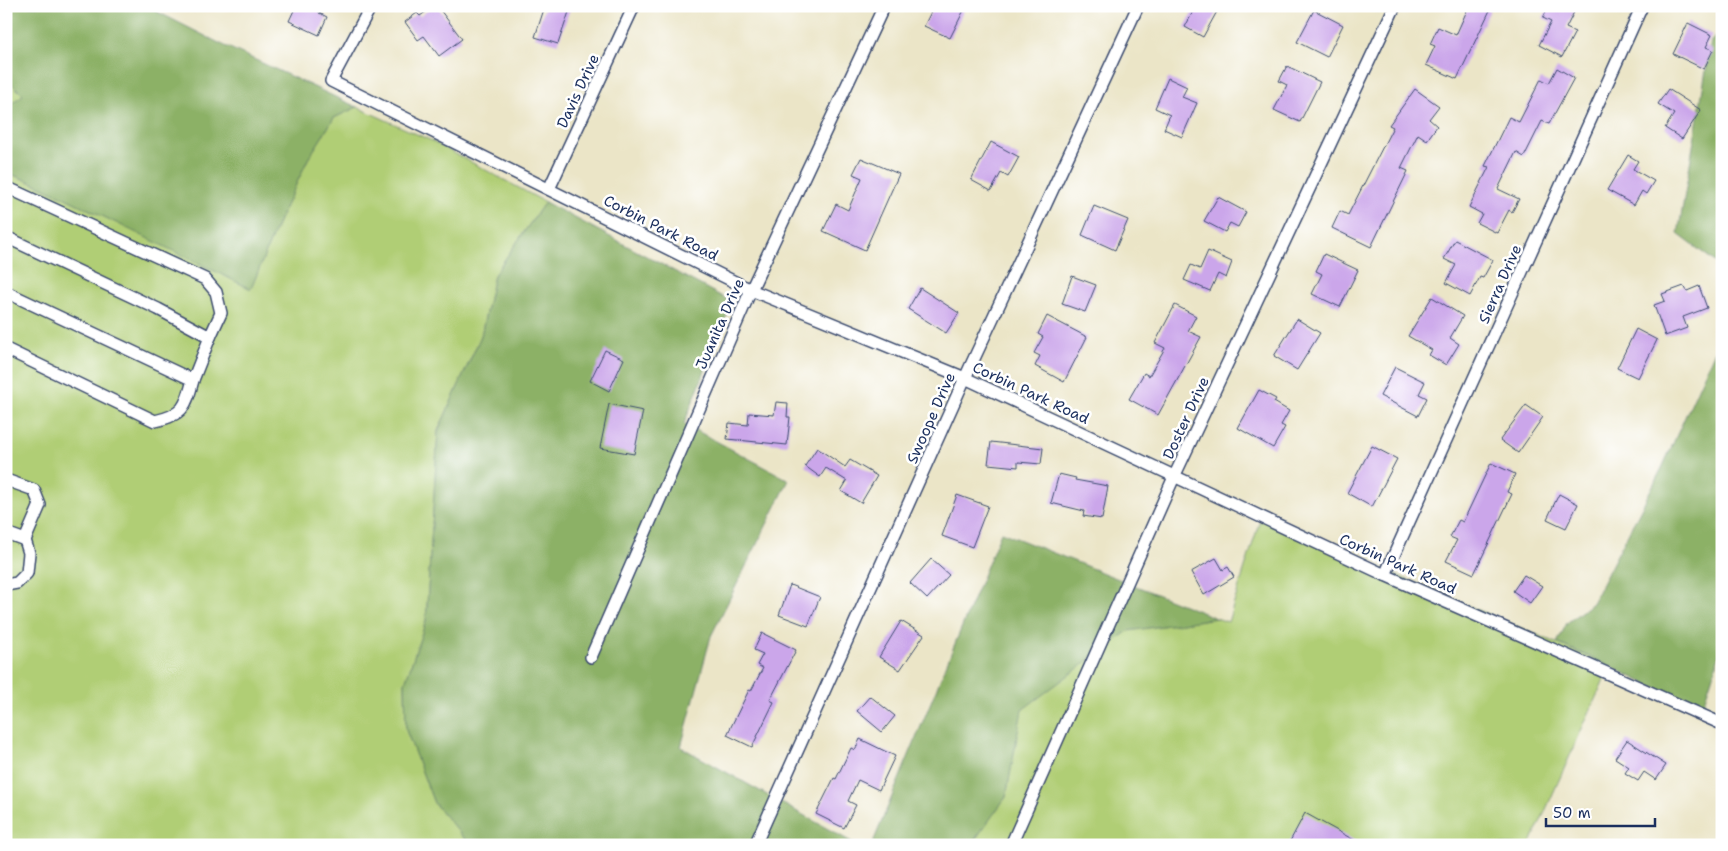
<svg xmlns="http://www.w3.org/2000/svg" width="1728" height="851" viewBox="0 0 1728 851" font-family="'Shantell Sans',sans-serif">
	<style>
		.green { fill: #b0ce75; stroke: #667e6a }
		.forest { fill: #8cb166; stroke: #547062 }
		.building { fill: #cba6ea }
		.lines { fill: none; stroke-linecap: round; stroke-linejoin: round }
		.street-casing { stroke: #3a4a6e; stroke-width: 14 }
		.street { stroke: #fff; stroke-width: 11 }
		.labels { text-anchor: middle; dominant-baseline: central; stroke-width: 5; stroke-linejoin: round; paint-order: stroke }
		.street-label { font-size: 15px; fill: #1b2f5e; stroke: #fff }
	</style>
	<rect width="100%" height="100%" fill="#fff"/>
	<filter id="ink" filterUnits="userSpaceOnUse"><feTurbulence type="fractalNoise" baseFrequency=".02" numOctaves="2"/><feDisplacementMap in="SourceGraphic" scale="10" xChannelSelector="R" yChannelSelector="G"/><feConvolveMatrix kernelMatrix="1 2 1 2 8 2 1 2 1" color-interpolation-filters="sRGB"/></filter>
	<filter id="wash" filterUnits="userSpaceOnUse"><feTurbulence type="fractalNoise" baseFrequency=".0096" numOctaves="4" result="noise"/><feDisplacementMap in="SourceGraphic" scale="20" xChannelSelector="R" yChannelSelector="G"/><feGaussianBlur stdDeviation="1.12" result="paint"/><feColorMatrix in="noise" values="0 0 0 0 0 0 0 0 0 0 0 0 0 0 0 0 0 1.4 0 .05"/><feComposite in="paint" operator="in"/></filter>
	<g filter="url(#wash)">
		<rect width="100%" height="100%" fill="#ebe5c7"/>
		<g class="green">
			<polygon points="6,78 23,95 6,107"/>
			<polygon points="357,107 430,140 545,202 494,275 481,336 438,431 426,621 405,683 406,730 434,803 470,845 6,845 6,172 45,188 251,288 277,225 308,159 334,118"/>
			<polygon points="1261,517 1610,666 1530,845 971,845 1006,797 1021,710 1128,631 1216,618 1228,622"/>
		</g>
		<g class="forest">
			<polygon points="6,6 146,6 221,44 357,107 334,118 308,159 277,225 251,289 45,188 6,172 6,107 23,95 6,78"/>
			<polygon points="1722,30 1722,267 1678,234 1711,41"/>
			<polygon points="545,202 732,302 684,424 789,480 711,636 681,747 857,845 470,845 434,803 406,730 405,683 426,621 438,431 481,336 494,275"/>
			<polygon points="1722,335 1722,647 1701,711 1610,666 1557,643 1567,623 1592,603 1662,468"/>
			<polygon points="1001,532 1216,618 1128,631 1022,710 1006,797 971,845 872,845"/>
		</g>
		<g id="blocks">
			<g class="building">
				<polygon points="296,6 322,6 319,13 327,17 319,35 289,21"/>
				<polygon points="434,6 437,6 462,39 439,56 424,36 418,40 405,22 417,13 420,16"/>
				<polygon points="545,6 571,6 558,44 535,37"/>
				<polygon points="934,6 966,6 950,38 924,26"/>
				<polygon points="1196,6 1220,6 1203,37 1185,27"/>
				<polygon points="1469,6 1492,6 1457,79 1426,65 1435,46 1430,44 1438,27 1456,35"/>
				<polygon points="1549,6 1577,6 1566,28 1575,32 1562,57 1539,45 1551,22 1543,18"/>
				<polygon points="1314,10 1343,25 1327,57 1297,42"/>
				<polygon points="1688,23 1712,35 1706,47 1713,50 1704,69 1673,54"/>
				<polygon points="1287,66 1320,82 1300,122 1274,110 1287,85 1279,81"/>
				<polygon points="1557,68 1574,78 1549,124 1542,121 1524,157 1516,152 1498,189 1519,199 1512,212 1509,210 1497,233 1477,223 1482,214 1469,207 1489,167 1485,166 1509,117 1519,122 1541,79 1549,83"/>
				<polygon points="1168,78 1187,87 1182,97 1197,103 1182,137 1164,129 1170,115 1155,108"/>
				<polygon points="1415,89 1439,106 1429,119 1437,126 1427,140 1418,134 1401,168 1408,171 1371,247 1332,228 1340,211 1348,215 1393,127 1389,125"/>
				<polygon points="1668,89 1701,110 1682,139 1665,128 1674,114 1658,104"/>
				<polygon points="991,142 1019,157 1008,177 1001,173 991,191 971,180"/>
				<polygon points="1628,155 1638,161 1633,169 1654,181 1646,194 1642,191 1634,205 1607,190"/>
				<polygon points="861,158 899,174 865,250 823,231 836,204 848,210 862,178 853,174"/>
				<polygon points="1218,197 1246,212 1238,227 1230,223 1225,232 1204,221"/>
				<polygon points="1094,206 1128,220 1115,250 1082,235"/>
				<polygon points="1455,240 1493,260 1483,278 1480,277 1470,296 1446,283 1456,265 1444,259"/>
				<polygon points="1208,251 1232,262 1226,278 1218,274 1210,291 1184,280 1191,265 1200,269"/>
				<polygon points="1324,254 1358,270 1340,307 1312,294 1322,274 1316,271"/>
				<polygon points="1072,276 1096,285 1085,312 1062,304"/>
				<polygon points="1684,286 1687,291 1699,286 1707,308 1683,317 1687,328 1665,336 1654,305 1665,301 1662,294"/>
				<polygon points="920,288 959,313 946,333 908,309"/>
				<polygon points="1432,297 1463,316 1450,338 1459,344 1446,365 1429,355 1432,350 1408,336"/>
				<polygon points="1175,305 1196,316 1188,331 1201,337 1158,415 1129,399 1144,373 1149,376 1165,348 1155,343"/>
				<polygon points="1047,316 1087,337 1064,382 1035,366 1040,356 1034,353 1043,337 1038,334"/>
				<polygon points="1297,319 1320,333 1297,370 1274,356"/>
				<polygon points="1636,329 1657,340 1638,378 1617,368"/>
				<polygon points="605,350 624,359 609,391 590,381"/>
				<polygon points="1395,367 1425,382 1419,394 1427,398 1418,416 1380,396"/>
				<polygon points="1259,390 1276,399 1274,402 1289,411 1281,425 1285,427 1273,448 1238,428"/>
				<polygon points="776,402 788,403 787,417 790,417 787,445 727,439 729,423 748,425 749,413 774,415"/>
				<polygon points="609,404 643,411 634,454 600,448"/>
				<polygon points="1526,405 1543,417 1518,453 1500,440"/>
				<polygon points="991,442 1043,448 1041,464 1018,462 1018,467 988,464"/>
				<polygon points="1372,446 1397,459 1372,507 1347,493"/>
				<polygon points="817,448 845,467 850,460 877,476 861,503 841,491 847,481 826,468 820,477 805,466"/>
				<polygon points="1491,463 1515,474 1507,492 1512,494 1474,574 1446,561 1457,540 1450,537 1459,520 1463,522"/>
				<polygon points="1059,474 1076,478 1075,480 1108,486 1102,519 1083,516 1084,511 1051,503"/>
				<polygon points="1559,494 1578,504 1566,528 1547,519"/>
				<polygon points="957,495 988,506 972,547 942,536"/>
				<polygon points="1216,558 1223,570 1228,567 1234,577 1204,595 1191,572"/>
				<polygon points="931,559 949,575 927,599 910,583"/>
				<polygon points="1524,575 1542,586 1530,603 1513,591"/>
				<polygon points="790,585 820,597 808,626 779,615"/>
				<polygon points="901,621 924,635 900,670 879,657"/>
				<polygon points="762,633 796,650 770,700 774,702 752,747 727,735 749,690 751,691 763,668 757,665 763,654 754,650"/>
				<polygon points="870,696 895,716 882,732 857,711"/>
				<polygon points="860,739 895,756 879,790 858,780 848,801 856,805 844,828 816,814 834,778 836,779 851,748 855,750"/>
				<polygon points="1627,740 1666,765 1656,780 1644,772 1638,781 1625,773 1629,767 1615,758"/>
				<polygon points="1305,813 1363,845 1288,845"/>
			</g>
		</g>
	</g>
	<g filter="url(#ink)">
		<use href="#blocks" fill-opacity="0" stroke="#3a4a6e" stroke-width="1"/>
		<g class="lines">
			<g class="street-casing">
				<g id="street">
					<polyline points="371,6 331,81 751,290 965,378 1385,575 1722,724"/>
					<polyline points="6,187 205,279 216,292 221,313 210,337"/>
					<polyline points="549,189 634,6"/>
					<polyline points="6,237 158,309 210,337 193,380 6,292"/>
					<path d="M6,349L155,421C183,415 186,407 193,380"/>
					<polyline points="6,480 34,490 40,505 25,540 29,553 27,573 17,583 6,585"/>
					<polyline points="6,533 25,540"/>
					<polyline points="1385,575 1642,6"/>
					<polyline points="591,657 751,290 884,6"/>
					<polyline points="755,845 965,378 1138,6"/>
					<polyline points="1011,845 1174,477 1395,6"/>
				</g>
			</g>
			<use href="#street" class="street"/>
		</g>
	</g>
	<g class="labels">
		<g class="street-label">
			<text transform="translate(578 91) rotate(-65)">Davis Drive</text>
			<text transform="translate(661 228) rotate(27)">Corbin Park Road</text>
			<text transform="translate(1500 284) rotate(-66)">Sierra Drive</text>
			<text transform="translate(720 324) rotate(-66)">Juanita Drive</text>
			<text transform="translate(1031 393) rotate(25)">Corbin Park Road</text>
			<text transform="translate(931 418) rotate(-66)">Swoope Drive</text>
			<text transform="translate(1186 418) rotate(-65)">Doster Drive</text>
			<text transform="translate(1398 564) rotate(24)">Corbin Park Road</text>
		</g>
	</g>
	<rect width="1728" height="851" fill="none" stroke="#fff" stroke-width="25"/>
	<path d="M1546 818v8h109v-8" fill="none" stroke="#1b2f5e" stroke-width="2.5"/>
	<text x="1553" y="818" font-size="15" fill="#1b2f5e" stroke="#ffffff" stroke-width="4" paint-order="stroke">50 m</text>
</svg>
